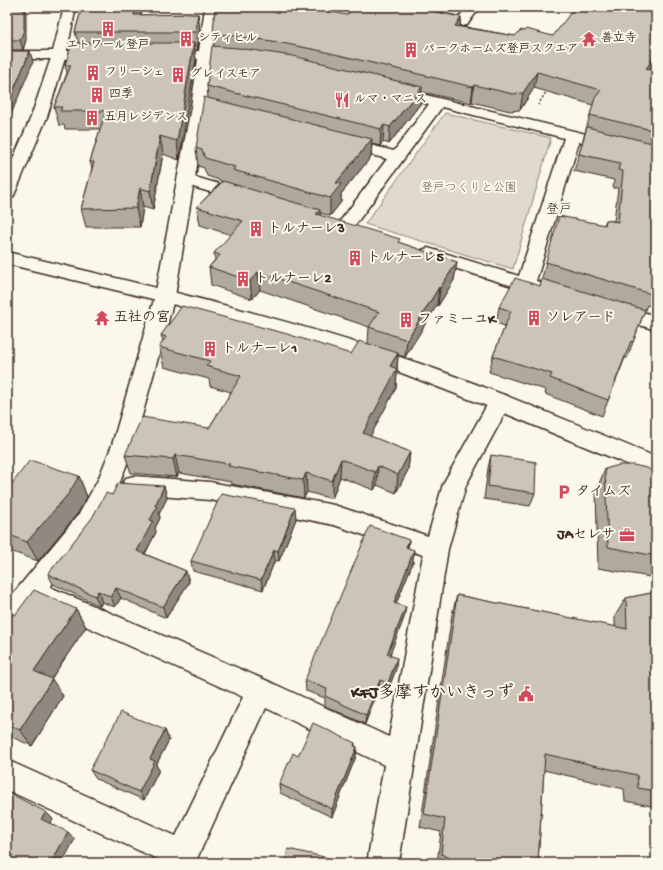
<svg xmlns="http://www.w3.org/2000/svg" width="663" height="870" viewBox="0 0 663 870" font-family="'Gochi Hand','Klee One',sans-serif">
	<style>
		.green { fill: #dfd9ce; stroke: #8d8276 }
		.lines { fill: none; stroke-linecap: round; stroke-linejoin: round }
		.minor-casing { stroke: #3b2a1e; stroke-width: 3 }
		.tertiary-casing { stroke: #3b2a1e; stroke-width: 3 }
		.path { stroke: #3b2a1e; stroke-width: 1.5; stroke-dasharray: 2 2; stroke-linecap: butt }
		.minor { fill: #fbf7ec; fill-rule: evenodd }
		.tertiary { fill: #fbf7ec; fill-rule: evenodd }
		.wall { fill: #afa99f; stroke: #3b2a1e }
		.shaded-wall { fill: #8f8982; stroke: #3b2a1e }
		.building { fill: #ccc4b9; stroke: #3b2a1e }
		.labels { text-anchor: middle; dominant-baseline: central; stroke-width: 4; stroke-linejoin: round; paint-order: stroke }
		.far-poi-label { font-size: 12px; font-weight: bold; fill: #3b2a1e; stroke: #fbf7ec; text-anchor: start }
		.far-park-label { font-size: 12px; fill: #64564a; stroke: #fbf7ec }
		.far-neighbourhood-label { font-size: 13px; fill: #3b2a1e; stroke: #fbf7ec }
		.poi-label { font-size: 14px; font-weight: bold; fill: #3b2a1e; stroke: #fbf7ec; text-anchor: start }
		.near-poi-label { font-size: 17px; font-weight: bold; fill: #3b2a1e; stroke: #fbf7ec; text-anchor: end }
	</style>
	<rect width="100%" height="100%" fill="#fbf7ec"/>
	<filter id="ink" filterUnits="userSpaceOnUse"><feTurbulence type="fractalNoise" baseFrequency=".025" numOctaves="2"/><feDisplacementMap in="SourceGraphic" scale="8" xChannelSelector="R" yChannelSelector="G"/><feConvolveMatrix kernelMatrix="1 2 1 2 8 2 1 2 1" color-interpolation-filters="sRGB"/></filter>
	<g filter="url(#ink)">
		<polygon class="green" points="445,113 551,138 513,269 365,224"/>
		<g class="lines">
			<g class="minor-casing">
				<g id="minor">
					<polygon points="205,7 217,7 213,52 245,56 247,59 245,62 240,63 212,60 207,107 195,177 250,193 252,197 250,201 244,202 193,187 175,296 134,445 120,482 95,528 50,587 270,682 389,737 423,555 334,525 210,500 134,494 126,492 122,485 126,478 134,476 210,482 334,505 428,536 443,484 492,396 500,394 508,396 511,402 466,485 448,549 399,863 367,863 384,765 266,708 195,863 166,863 7,790 7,760 176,836 243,697 41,606 39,601 16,629 7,633 7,601 79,514 98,480 112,445 155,296 191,107 198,59 167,59 162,58 160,55 162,52 167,51 199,51"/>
					<polygon points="382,7 407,7 459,17 467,7 480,7 467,25 462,26 388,11 383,10"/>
					<polygon points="7,51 98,51 103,52 105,55 103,58 98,59 7,59"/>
					<polygon points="393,87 656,151 656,161 579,142 536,281 549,285 551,289 549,293 542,295 535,293 422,258 419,254 422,250 428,248 519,276 564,138 442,107 350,232 344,233 338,232 335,228 338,224 387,159 337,146 335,143 337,140 343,138 394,151 429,104 388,94 386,91 388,88"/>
					<polygon points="613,303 656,316 656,330 606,315 603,310 606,305"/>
				</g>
			</g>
			<g class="tertiary-casing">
				<g id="tertiary">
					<polygon points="64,7 76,7 66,55 47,117 15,193 13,197 7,198 7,173 31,117 52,55"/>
					<path d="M7,252C137,283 267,313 394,355C483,384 570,422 656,457V476L492,408L381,365L271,332L165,302L7,264Z"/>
				</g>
			</g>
			<polyline class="path" points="538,105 548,89"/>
			<use href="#minor" class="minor"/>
			<use href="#tertiary" class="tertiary"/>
		</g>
		<g class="wall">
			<polygon points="7,7 26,40 23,50 7,50"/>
			<polygon points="82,7 143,7 141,15 198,14 200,31 198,50 195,50 196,60 179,160 163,154 153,210 143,207 140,227 86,227 81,209 92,168 90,162 100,129 65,129 64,125 59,125 54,107 67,73 65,65 78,43 75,32"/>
			<polygon points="656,7 656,61 651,70 656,71 656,307 647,305 627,358 625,358 602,416 545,394 546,390 489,372 493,356 505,326 496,323 499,307 540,286 546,262 604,225 606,220 614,221 618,188 613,188 614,180 574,171 593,105 534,88 520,110 510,111 472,102 471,103 422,92 421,103 389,144 383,142 380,146 372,144 371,157 341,194 341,202 330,216 320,213 320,216 457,262 454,280 438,306 437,305 405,357 398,355 396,388 370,436 410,452 408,470 396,493 377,485 374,490 340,477 332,499 307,492 304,498 231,484 231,482 179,473 177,477 131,473 125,455 209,428 231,392 210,386 209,379 164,367 159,347 163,342 161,335 351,354 368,343 369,327 260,290 252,299 211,285 209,267 215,260 214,253 231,235 200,225 197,207 222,181 207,176 204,168 198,166 196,148 208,98 207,86 214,46 213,33 347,15 461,17 460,26 515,36 553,36"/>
			<polygon points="491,455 535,493 530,506 484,499 488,468"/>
			<polygon points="605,469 656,473 656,578 598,568 596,491"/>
			<polygon points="79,476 87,497 78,513 38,561 7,550 7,490"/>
			<polygon points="164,486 167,498 159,514 160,518 155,528 156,532 145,554 186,571 189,582 166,618 121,598 115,607 102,602 100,606 53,584 48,574 112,495"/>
			<polygon points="296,519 279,561 275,560 263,590 193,571 191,561"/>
			<polygon points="409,540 408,548 413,562 396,604 404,618 389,655 396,669 387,693 378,690 365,724 325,706 325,698 306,691 305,680"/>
			<polygon points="656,592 656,807 625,801 624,789 544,770 538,862 540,863 437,863 441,832 420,827 452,614 457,595 615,627 615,616 626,598"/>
			<polygon points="76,609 86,627 51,679 63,696 32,746 12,737 8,742 7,742 7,622 15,615"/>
			<polygon points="165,730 169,740 156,765 159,770 144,800 96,779 90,770"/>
			<polygon points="355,743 355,746 357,747 356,756 332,817 280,793 279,784 298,756"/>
		</g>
		<g class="shaded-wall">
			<polygon points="24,7 26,7 26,40 23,50 20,40"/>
			<polygon points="136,7 143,7 137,32 134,15"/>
			<polygon points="198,14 200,31 198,50 195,32"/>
			<polygon points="461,17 459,33 455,26"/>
			<polygon points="194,43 196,60 179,160 177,141"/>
			<polygon points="30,51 33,62 7,124 7,106"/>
			<polygon points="656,53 656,61 641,85 646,69"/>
			<polygon points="537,72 534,88 520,110 523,93"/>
			<polygon points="474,85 472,102 471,103 473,87"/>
			<polygon points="422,87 421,103 389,144 390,127"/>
			<polygon points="384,125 383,142 380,146 381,129"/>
			<polygon points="160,136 163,154 153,210 150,191"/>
			<polygon points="372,139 371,157 341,194 341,202 330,216 330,198 336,183"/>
			<polygon points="140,188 143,207 140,227 136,208"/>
			<polygon points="320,210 320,228 316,214"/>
			<polygon points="457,262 454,280 438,306 440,288"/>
			<polygon points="258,272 260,290 252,299 250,281"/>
			<polygon points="439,287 437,305 405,357 407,340"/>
			<polygon points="398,353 396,388 362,452 363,433 390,366"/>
			<polygon points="410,452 408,470 396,493 398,475"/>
			<polygon points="175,455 179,473 177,477 173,459"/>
			<polygon points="341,459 340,477 332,499 332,481"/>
			<polygon points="378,466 377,485 374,490 375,472"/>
			<polygon points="306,473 307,492 304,498 303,480"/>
			<polygon points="79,476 87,497 78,513 38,561 27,542"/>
			<polygon points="164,486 167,498 159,514 160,518 155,528 156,532 141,562 137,551 150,520 155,506"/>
			<polygon points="295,508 296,519 279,561 278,551"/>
			<polygon points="409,540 407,552 406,547"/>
			<polygon points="274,550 275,560 263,590 261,580"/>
			<polygon points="414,550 413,562 392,614 394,603"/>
			<polygon points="186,571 189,582 166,618 163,607"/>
			<polygon points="116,588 121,598 115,607 111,597"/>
			<polygon points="98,591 102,602 100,606 95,596"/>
			<polygon points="406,607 404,618 386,665 387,654"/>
			<polygon points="76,609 86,627 45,688 34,671"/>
			<polygon points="397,658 396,669 387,693 388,683"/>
			<polygon points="52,679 63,696 32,746 20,730"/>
			<polygon points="380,680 378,690 365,724 366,715"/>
			<polygon points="165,730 169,740 156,765 159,770 144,800 139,792 150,759"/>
			<polygon points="7,731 12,737 8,742 7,741"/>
			<polygon points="357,747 356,756 332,817 332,809"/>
			<polygon points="46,812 53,819 48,827 41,819"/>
			<polygon points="68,832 75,839 62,863 51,863"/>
		</g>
		<g class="building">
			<polygon points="7,7 24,7 24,30 20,40 7,40"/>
			<polygon points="82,7 136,7 134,15 198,14 195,32 75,32"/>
			<polygon points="215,7 307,7 347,15 354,7 412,7 461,17 455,26 515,36 521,30 524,31 526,29 553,36 575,7 656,7 656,53 646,69 656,71 656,131 590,115 595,98 601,90 537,72 523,93 513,94 474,85 473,87 322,51 272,41 213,33"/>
			<polygon points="72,43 194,43 177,141 160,136 150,191 140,188 136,208 81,209 94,162 90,162 106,111 60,111 62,107 54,107 71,65 65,65"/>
			<polygon points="212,46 238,48 293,56 422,87 390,127 384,125 381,129 207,86"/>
			<polygon points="7,51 30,51 7,106"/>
			<polygon points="204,97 372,139 336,183 341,184 330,198 233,170 235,167 205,158 202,150 196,148"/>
			<polygon points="587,127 656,144 656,289 653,288 651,294 546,262 559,216 605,225 606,220 618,222 623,171 618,170 620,163 579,154"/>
			<polygon points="223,181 320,210 316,214 400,239 398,242 457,262 440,288 439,287 407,340 369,327 379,312 258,272 250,281 209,267 220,255 214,253 243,221 197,207"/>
			<polygon points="515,278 540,286 542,279 645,310 633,342 631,341 608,400 550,378 552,374 493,356 511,311 499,307"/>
			<polygon points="182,306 287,334 351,354 359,341 398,353 390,366 397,369 363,433 410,452 398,475 378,466 375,472 341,459 332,481 306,473 303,480 228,466 230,464 175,455 173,459 125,455 142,417 209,428 241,376 206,366 210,361 159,347 166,337 161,335"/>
			<polygon points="491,455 536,462 535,493 488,486"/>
			<polygon points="30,460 79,476 69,493 27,542 7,534 7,490"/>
			<polygon points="619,465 633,465 647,468 656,473 656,556 608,547 605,469"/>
			<polygon points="118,483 164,486 155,506 157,507 150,520 153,521 137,551 186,571 163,607 116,588 111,597 98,591 95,596 48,574 92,518 106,493 112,495"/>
			<polygon points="221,494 295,508 278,551 274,550 261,580 191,561"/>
			<polygon points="370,526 409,540 406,547 414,550 394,603 406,607 387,654 397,658 388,683 380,680 366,715 325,696 327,689 305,680"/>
			<polygon points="34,590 76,609 34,671 52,679 20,730 7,725 7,622 13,614 15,615"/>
			<polygon points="656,592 656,791 638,788 637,775 545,754 538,862 540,863 461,863 441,854 445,819 424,814 457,595 627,629 626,598"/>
			<polygon points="121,712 165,730 150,759 155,761 139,792 90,770"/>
			<polygon points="313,723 355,743 354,746 357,747 332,809 279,784 293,753 298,756"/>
			<polygon points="7,792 46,812 41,819 68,832 51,863 7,863"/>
			<polygon points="288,849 347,862 346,863 285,863"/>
		</g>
	</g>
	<defs>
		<g id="building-bare" transform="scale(1.2)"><path d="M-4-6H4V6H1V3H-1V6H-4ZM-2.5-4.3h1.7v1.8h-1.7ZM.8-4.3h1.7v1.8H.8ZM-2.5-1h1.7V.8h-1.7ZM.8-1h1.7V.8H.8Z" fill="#d1495b" stroke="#fbf7ec" stroke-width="2.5" paint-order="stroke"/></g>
		<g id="temple-bare" transform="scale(1.2)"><path d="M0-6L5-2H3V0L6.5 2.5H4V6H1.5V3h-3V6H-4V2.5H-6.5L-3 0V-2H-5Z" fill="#d1495b" stroke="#fbf7ec" stroke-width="2.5" paint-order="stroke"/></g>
		<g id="restaurant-bare" transform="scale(1.2)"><path d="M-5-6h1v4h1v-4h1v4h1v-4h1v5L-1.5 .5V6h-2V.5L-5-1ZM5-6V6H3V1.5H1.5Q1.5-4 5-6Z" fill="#d1495b" stroke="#fbf7ec" stroke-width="2.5" paint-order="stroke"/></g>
		<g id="parking-bare" transform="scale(1.2)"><path d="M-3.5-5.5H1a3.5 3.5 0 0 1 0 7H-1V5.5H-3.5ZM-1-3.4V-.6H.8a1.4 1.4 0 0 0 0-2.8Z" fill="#d1495b" stroke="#fbf7ec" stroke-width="2.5" paint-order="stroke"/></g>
		<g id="office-bare" transform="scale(1.2)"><path d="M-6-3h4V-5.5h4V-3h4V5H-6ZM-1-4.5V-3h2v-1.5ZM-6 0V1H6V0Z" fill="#d1495b" stroke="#fbf7ec" stroke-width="2.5" paint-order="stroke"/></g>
		<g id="civic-bare" transform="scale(1.2)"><path d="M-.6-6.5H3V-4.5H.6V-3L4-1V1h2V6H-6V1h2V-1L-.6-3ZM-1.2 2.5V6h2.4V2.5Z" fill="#d1495b" stroke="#fbf7ec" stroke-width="2.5" paint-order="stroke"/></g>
	</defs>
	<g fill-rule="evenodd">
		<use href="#building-bare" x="108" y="29"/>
		<use href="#building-bare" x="186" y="39"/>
		<use href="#temple-bare" x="589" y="39"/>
		<use href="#building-bare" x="411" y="50"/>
		<use href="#building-bare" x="93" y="73"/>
		<use href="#building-bare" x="178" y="75"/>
		<use href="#building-bare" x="97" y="95"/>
		<use href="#restaurant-bare" x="342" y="100"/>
		<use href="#building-bare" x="92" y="118"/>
		<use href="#building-bare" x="256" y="229"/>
		<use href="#building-bare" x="355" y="258"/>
		<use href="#building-bare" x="243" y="279"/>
		<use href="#temple-bare" x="102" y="318"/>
		<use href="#building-bare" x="534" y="318"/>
		<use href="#building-bare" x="406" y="320"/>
		<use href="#building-bare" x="210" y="349"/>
		<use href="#parking-bare" x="564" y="492"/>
		<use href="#office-bare" x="627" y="535"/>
		<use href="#civic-bare" x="526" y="694"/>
	</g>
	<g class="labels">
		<g class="far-poi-label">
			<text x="198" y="39">シティヒル</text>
			<text x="601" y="39">善立寺</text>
			<text x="108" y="46" text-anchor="middle">エトワール登戸</text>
			<text x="423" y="50">パークホームズ登戸スクエア</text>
			<text x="105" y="73">フリーシェ</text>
			<text x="190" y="75">グレイスモア</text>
			<text x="109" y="95">四季</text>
			<text x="354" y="100">ルマ・マニス</text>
			<text x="104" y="118">五月レジデンス</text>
		</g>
		<g class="far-park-label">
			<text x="469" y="189">登戸つくりと公園</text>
		</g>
		<g class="far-neighbourhood-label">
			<text x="559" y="210">登戸</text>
		</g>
		<g class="poi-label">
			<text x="268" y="229">トルナーレ3</text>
			<text x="367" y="258">トルナーレ5</text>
			<text x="255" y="279">トルナーレ2</text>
			<text x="114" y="318">五社の宮</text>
			<text x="546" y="318">ソレアード</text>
			<text x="418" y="320">ファミーユK</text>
			<text x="222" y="349">トルナーレ1</text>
			<text x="576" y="492">タイムズ</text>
			<text x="615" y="535" text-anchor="end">JAセレサ</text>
		</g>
		<g class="near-poi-label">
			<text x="514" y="694">KFJ多摩すかいきっず</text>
		</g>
	</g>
	<rect width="663" height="870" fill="none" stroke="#fbf7ec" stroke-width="24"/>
	<rect x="12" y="12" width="639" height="846" fill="none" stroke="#3b2a1e" stroke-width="1.5" filter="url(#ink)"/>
</svg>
